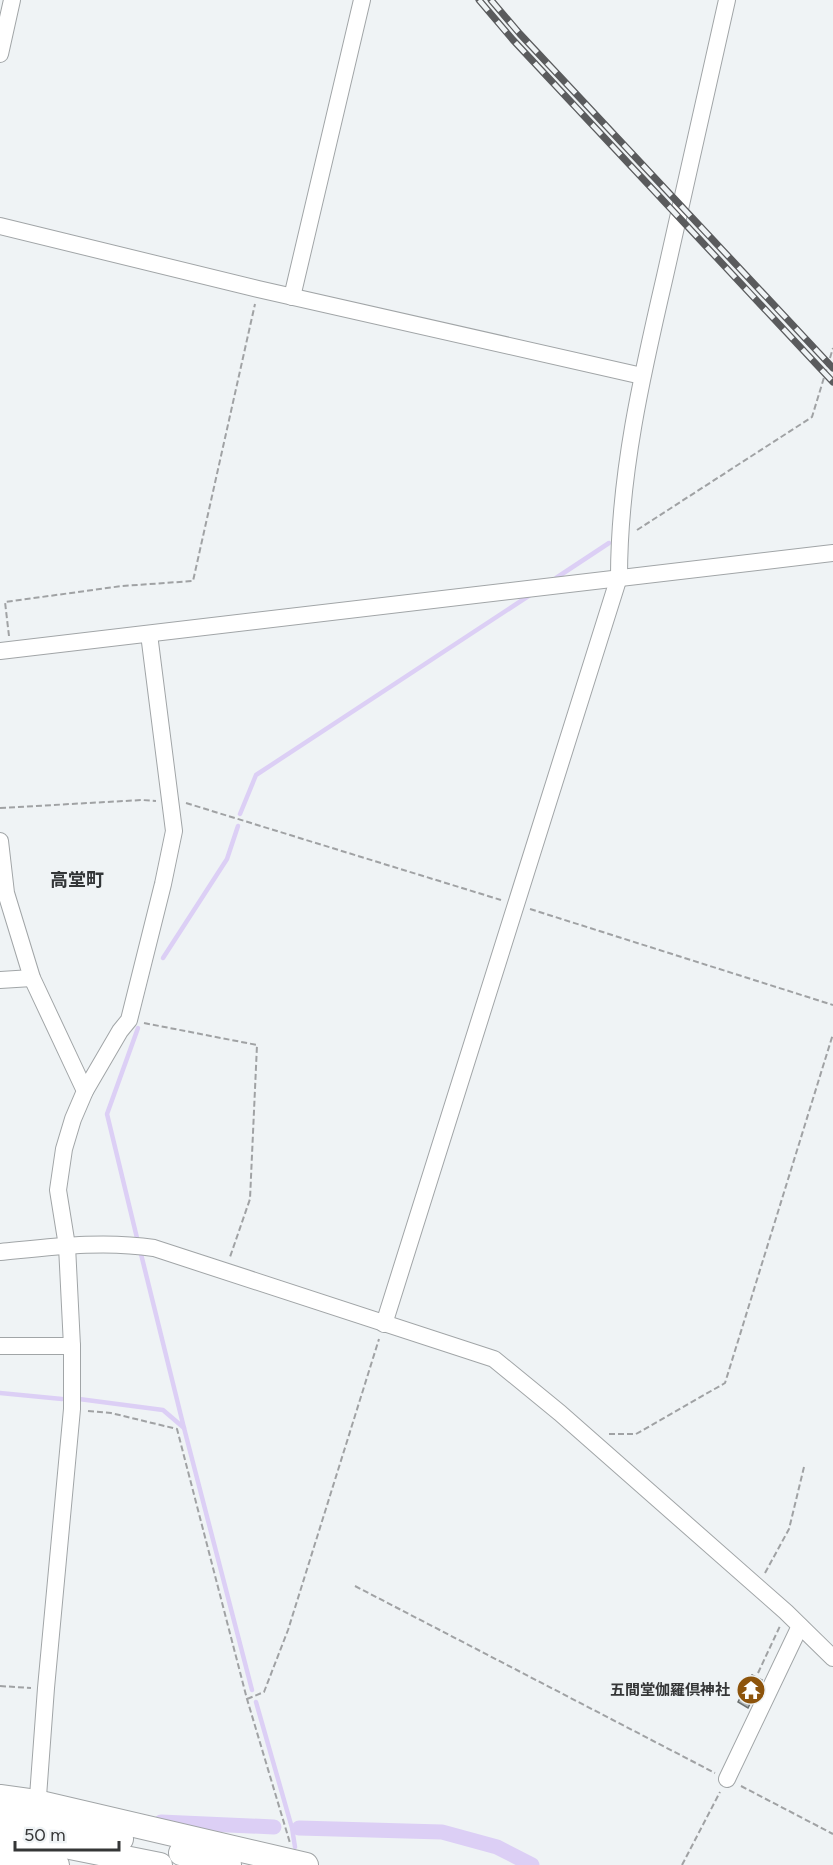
<svg xmlns="http://www.w3.org/2000/svg" width="833" height="1865" viewBox="0 0 833 1865" font-family="Figtree,'Noto Sans JP',sans-serif">
	<style>
		.lines { fill: none; stroke-linecap: round; stroke-linejoin: round }
		.stream { stroke: #dccff5; stroke-width: 4.5 }
		.canal { stroke: #dccff5; stroke-width: 15 }
		.building { fill: #b3b8b8; stroke: #6b7070; stroke-width: 1.5 }
		.minor-casing { stroke: #a1a5a7; stroke-width: 18 }
		.highway-casing { stroke: #a1a5a7; stroke-width: 26 }
		.path { stroke: #a0a2a4; stroke-width: 2; stroke-dasharray: 6 3; stroke-linecap: butt }
		.minor { stroke: #fff; stroke-width: 16 }
		.highway { stroke: #fff; stroke-width: 24 }
		.rail-casing { stroke: #5a5b5d; stroke-width: 7 }
		.rail { stroke: #eff3f5; stroke-width: 4.5; stroke-dasharray: 14; stroke-linecap: butt }
		.labels { text-anchor: middle; dominant-baseline: central; stroke-width: 4.5; stroke-linejoin: round; paint-order: stroke }
		.poi-label { font-size: 15px; font-weight: bold; fill: #353637; stroke: #eff3f5; text-anchor: end }
		.quarter-label { font-size: 18px; font-weight: bold; fill: #333638; stroke: #eff3f5 }
	</style>
	<rect width="100%" height="100%" fill="#eff3f5"/>
	<g class="lines">
		<g class="stream">
			<polyline points="556,578 609,543"/>
			<polyline points="240,814 256,775 530,595"/>
			<polyline points="163,958 227,859 238,826"/>
			<polyline points="137,1238 107,1114 138,1028"/>
			<polyline points="141,1254 184,1428"/>
			<polyline points="0,1393 62,1399"/>
			<polyline points="79,1399 163,1410 184,1428 252,1690"/>
			<polyline points="256,1702 292,1828 295,1847"/>
		</g>
		<g class="canal">
			<polyline points="161,1822 274,1827"/>
			<polyline points="299,1828 442,1832 497,1847 532,1865"/>
		</g>
	</g>
	<polygon class="building" points="752,1675 762,1680 748,1708 738,1702 742,1694 738,1692 744,1679 749,1681"/>
	<g class="lines">
		<g class="minor-casing">
			<g id="minor">
				<polyline points="0,54 12,0"/>
				<polyline points="0,226 258,289 642,376"/>
				<polyline points="292,297 362,0"/>
				<polyline points="0,651 833,553"/>
				<polyline points="0,841 6,893 32,978 85,1091"/>
				<polyline points="0,980 32,978"/>
				<path d="M0,1252C51,1247 103,1240 154,1248L494,1359L560,1413L786,1612L833,1658"/>
				<path d="M384,1324L619,577C619,475 642,375 665,276C685,184 706,92 727,0"/>
				<polyline points="0,1346 72,1346"/>
				<polyline points="727,1779 800,1626"/>
				<polyline points="37,1810 46,1688 72,1409 72,1346 67,1246 58,1190 64,1149 73,1119 85,1091 120,1031 129,1020 163,884 174,831 149,634"/>
			</g>
		</g>
		<g class="highway-casing">
			<g id="highway">
				<polyline points="0,1797 36,1802 306,1865"/>
				<polyline points="0,1813 121,1839"/>
				<polyline points="0,1833 160,1865"/>
				<polyline points="181,1853 229,1865"/>
				<polyline points="0,1854 57,1865"/>
			</g>
		</g>
		<g class="path">
			<polyline points="637,530 812,417 833,348"/>
			<polyline points="9,636 5,602 122,586 193,581 255,304"/>
			<polyline points="186,803 501,900"/>
			<polyline points="0,808 142,800 156,801"/>
			<polyline points="530,909 833,1005"/>
			<polyline points="144,1023 257,1045 250,1199 230,1257"/>
			<polyline points="88,1411 111,1413 177,1429 247,1699 290,1843"/>
			<polyline points="609,1434 636,1434 725,1383 833,1034"/>
			<polyline points="765,1573 789,1529 804,1467"/>
			<polyline points="355,1586 715,1773"/>
			<polyline points="758,1673 780,1626"/>
			<polyline points="0,1686 31,1688"/>
			<polyline points="247,1699 264,1692 288,1630 379,1339"/>
			<polyline points="741,1786 833,1834"/>
			<polyline points="682,1865 720,1792"/>
		</g>
		<use href="#minor" class="minor"/>
		<use href="#highway" class="highway"/>
		<g class="rail-casing">
			<g id="rail">
				<polyline points="479,0 513,40 833,382"/>
				<polyline points="491,0 520,34 833,368"/>
			</g>
		</g>
		<use href="#rail" class="rail"/>
	</g>
	<defs>
		<g id="temple-disc" transform="scale(1.5)"><circle r="9.5" fill="#8d540c" stroke="#eff3f5"/><path d="M0-6L5-2H3V0L6.5 2.5H4V6H1.5V3h-3V6H-4V2.5H-6.5L-3 0V-2H-5Z" fill="#fff"/></g>
	</defs>
	<g fill-rule="evenodd">
		<use href="#temple-disc" x="751" y="1690"/>
	</g>
	<g class="labels">
		<g class="poi-label">
			<text x="730" y="1690">五間堂伽羅倶神社</text>
		</g>
		<g class="quarter-label">
			<text x="77" y="880">高堂町</text>
		</g>
	</g>
	<path d="M15 1841v9h104v-9" fill="none" stroke="#353637" stroke-width="3"/>
	<text x="24" y="1841" font-size="18" fill="#353637" stroke="#eff3f5" stroke-width="4.5" paint-order="stroke">50 m</text>
</svg>
